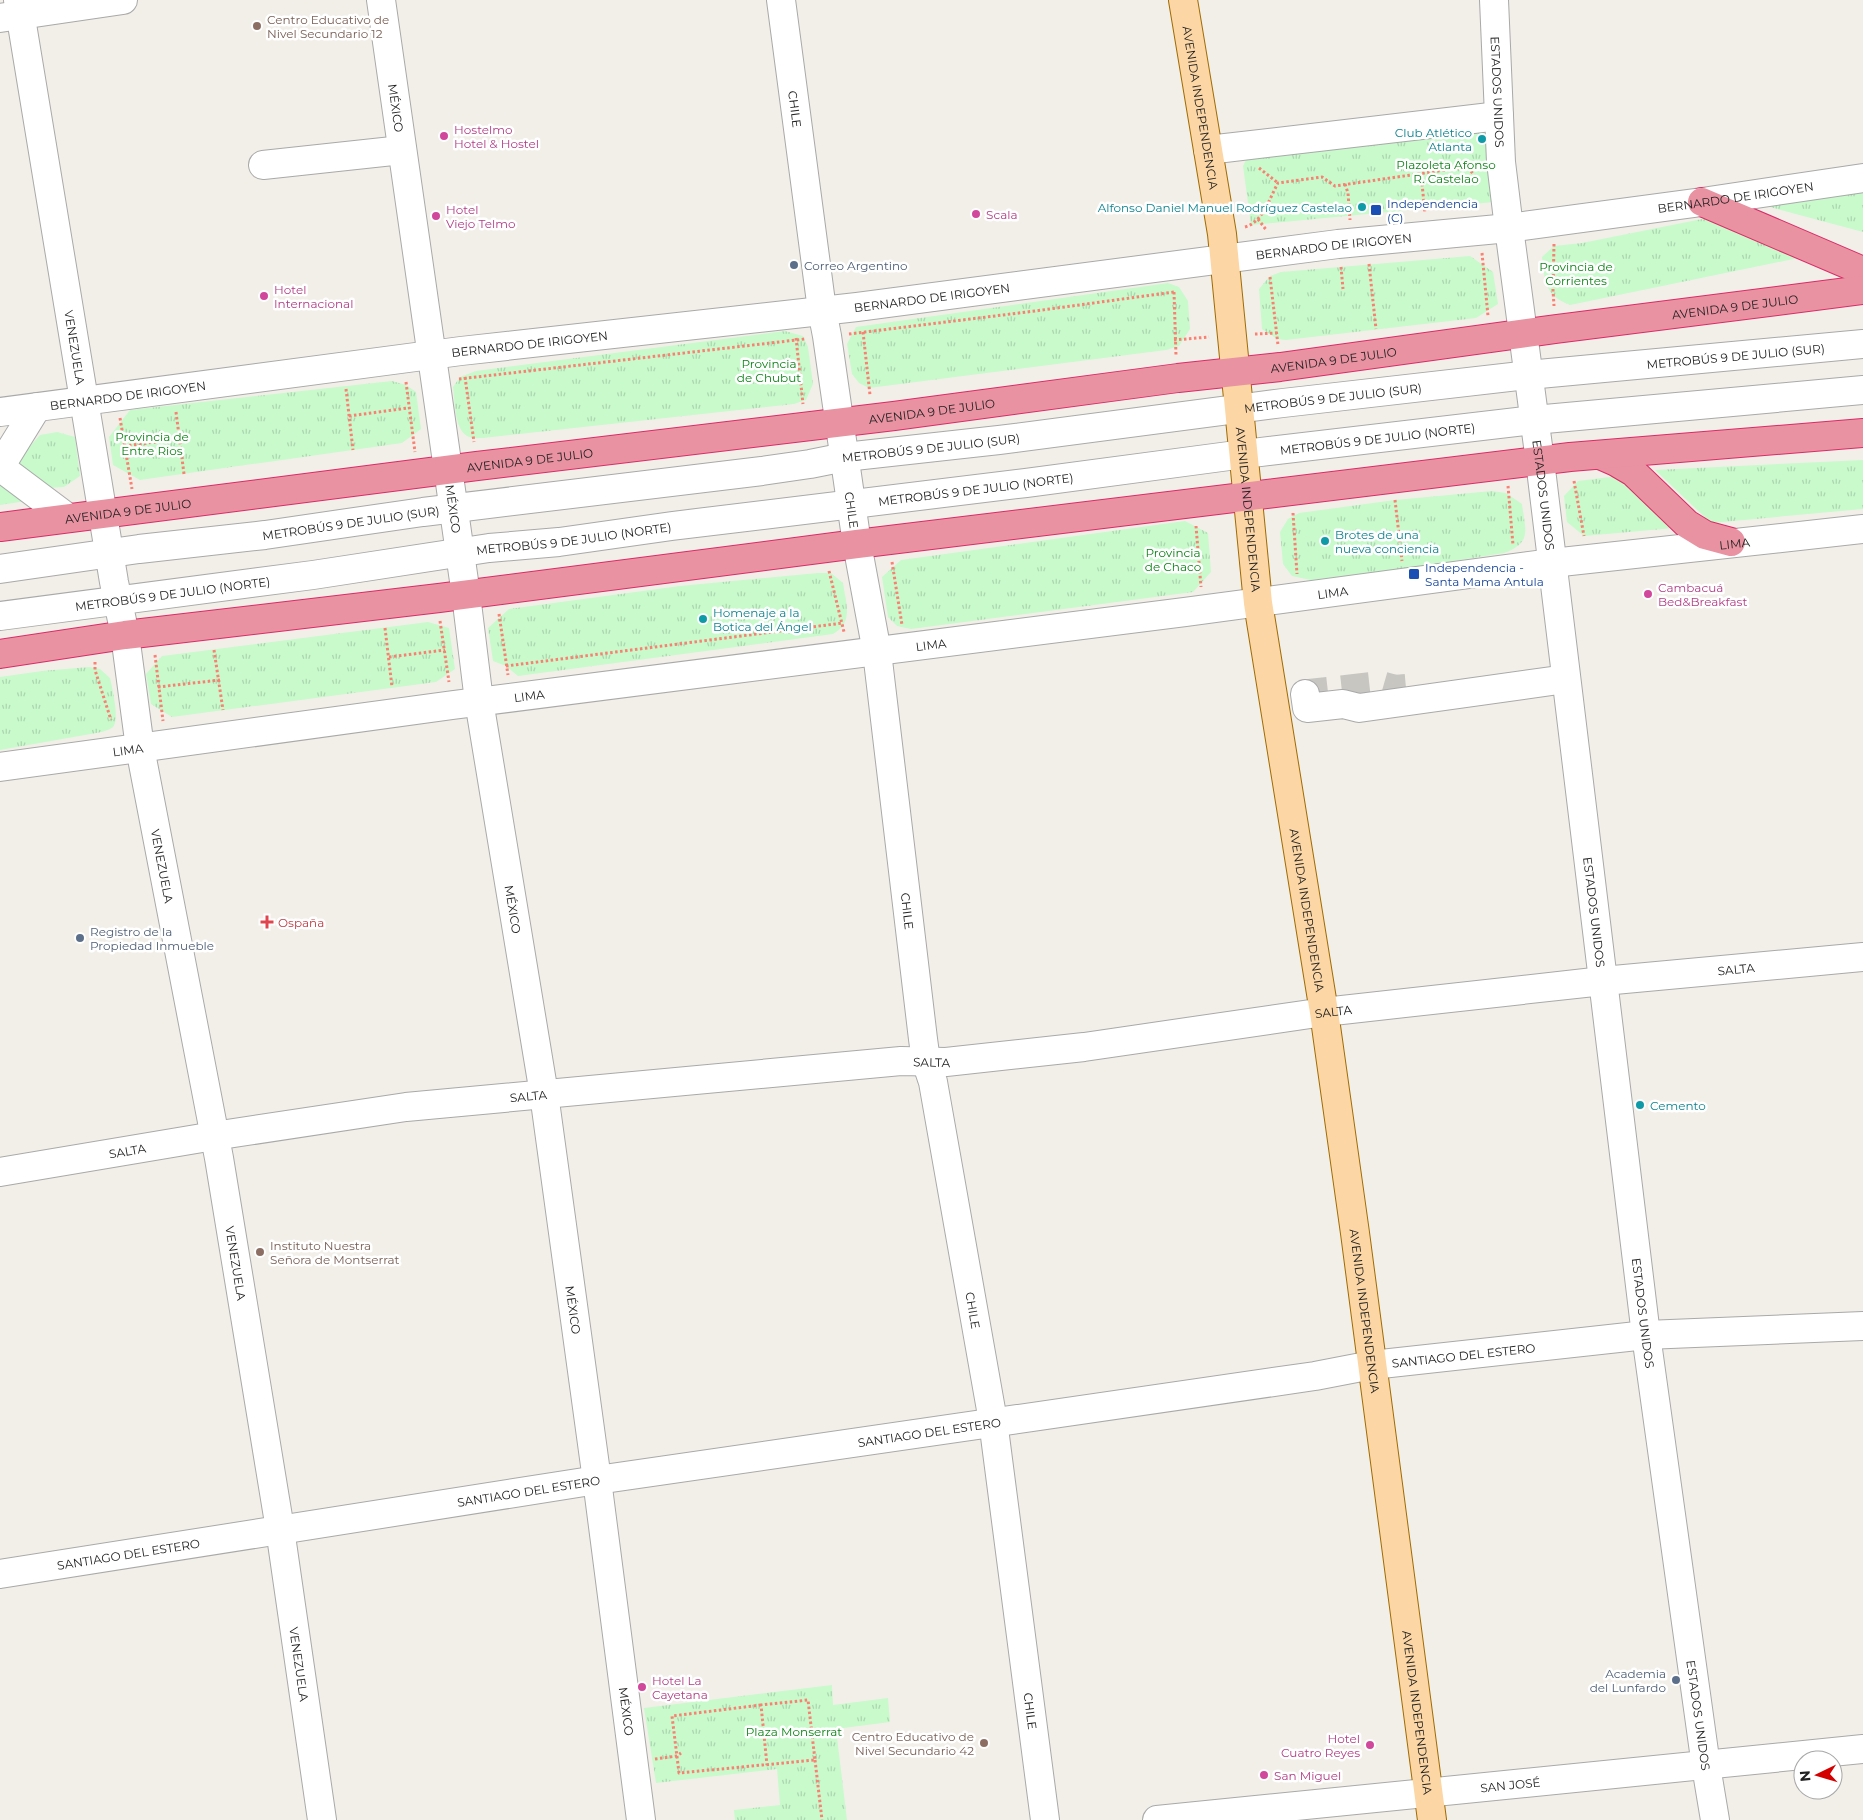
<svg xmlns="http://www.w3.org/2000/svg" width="1863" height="1820" viewBox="0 0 1863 1820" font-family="Montserrat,sans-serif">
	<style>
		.park { fill: url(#park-tufts) }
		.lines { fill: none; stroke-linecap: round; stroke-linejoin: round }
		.minor-tunnel { stroke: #c8c6c1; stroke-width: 28; stroke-dasharray: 28 14; stroke-linecap: butt }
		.minor-casing { stroke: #a9a9a9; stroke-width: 30 }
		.major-casing { stroke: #a06b00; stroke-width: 30 }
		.highway-casing { stroke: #dc2a67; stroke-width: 30 }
		.path { stroke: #fa8072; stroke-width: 3; stroke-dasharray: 2.5 2.5; stroke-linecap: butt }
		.minor { stroke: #fff; stroke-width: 28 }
		.major { stroke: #fcd6a4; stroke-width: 28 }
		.highway { stroke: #e892a2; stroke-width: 28 }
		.education-dot { fill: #8d6e63; stroke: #fff; stroke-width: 2 }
		.hotel-dot { fill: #d1479c; stroke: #fff; stroke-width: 2 }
		.culture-dot { fill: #0f9aa8; stroke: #fff; stroke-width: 2 }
		.transit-dot { fill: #1a4fb4; stroke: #fff; stroke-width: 2 }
		.service-dot { fill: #5c6f8a; stroke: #fff; stroke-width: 2 }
		.health-dot { fill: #e0444e; stroke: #fff; stroke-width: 2 }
		.labels { text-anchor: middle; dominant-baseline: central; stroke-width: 5; stroke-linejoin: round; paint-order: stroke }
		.education-label { font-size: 12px; fill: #785e54; stroke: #fff; text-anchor: start }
		.street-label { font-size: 12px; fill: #222; stroke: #fff }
		.hotel-label { font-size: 12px; fill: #b23c85; stroke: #fff; text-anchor: start }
		.culture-label { font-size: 12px; fill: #0d838f; stroke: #fff; text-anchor: start }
		.park-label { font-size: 12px; fill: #0c8416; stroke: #fff }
		.transit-label { font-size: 12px; fill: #164399; stroke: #fff; text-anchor: start }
		.service-label { font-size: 12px; fill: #4e5e75; stroke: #fff; text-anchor: start }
		.health-label { font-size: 12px; fill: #be3a42; stroke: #fff; text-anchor: start }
	</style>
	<defs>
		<pattern id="park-tufts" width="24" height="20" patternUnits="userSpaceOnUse" patternTransform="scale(1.25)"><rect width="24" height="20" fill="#c8facc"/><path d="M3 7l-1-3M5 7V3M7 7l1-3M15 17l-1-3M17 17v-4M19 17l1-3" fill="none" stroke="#acd6af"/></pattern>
	</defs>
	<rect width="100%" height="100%" fill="#f2efe9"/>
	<g class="park">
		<polygon points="1484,130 1494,202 1251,225 1243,166 1247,158"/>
		<polygon points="1863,191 1863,232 1755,203"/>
		<path d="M1722,215L1808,256L1570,305C1544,295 1545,281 1542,257L1554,246L1582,243Z"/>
		<polygon points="1470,256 1493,272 1498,304 1476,318 1286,340 1277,339 1262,329 1259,289 1270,276 1281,272"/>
		<polygon points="1168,283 1179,287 1188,301 1190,329 1179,346 1166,350 869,388 859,383 852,374 847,344 856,327"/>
		<path d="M785,331L803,336L808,347L813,384L806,400L794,404L483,438C478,438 472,439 467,436C454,428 455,401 453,387L460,377L476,371Z"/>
		<polygon points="392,381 406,385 416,392 421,429 402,443 140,480 113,465 109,437 130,410"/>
		<polygon points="57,432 75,437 80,476 64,487 46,488 16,462 40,435"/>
		<polygon points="1863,460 1863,509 1711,523 1655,470"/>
		<polygon points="1626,475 1674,528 1584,536 1567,522 1564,496 1578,481"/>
		<polygon points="0,480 33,500 0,505"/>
		<path d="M1492,491L1506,493L1522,504C1525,530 1533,542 1504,553L1403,569L1311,580L1292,576L1283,564L1280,532L1288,519L1299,513L1395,500Z"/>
		<polygon points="1185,521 1208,533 1211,572 1193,592 911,629 897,626 888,617 882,577 901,560"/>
		<path d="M818,573H831L843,583C846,604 854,622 833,634L518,676L506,666L493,661L488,628L509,609L680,586Z"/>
		<polygon points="428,622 449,628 455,669 436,682 172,717 151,704 146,674 162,656"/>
		<path d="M89,667L100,669L110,678C112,687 120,720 113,727C111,729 105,731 102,732L0,750V677L42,671Z"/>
		<polygon points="832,1685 833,1705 888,1698 890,1722 836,1729 847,1820 735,1820 734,1810 780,1805 777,1769 656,1783 644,1708"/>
	</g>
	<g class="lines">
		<polyline class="minor-tunnel" points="1300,694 1381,685 1395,689 1406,688"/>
		<g class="minor-casing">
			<g id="minor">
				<path id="s1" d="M18,0L114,582L125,635L140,748L219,1158L280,1529L322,1820"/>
				<path id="s2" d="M381,0L466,595L479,701L544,1094L597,1480L641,1820"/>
				<path id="s3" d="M781,0L822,310L827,336L857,544L877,652L923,1039L926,1061L933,1082L993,1421L1045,1820"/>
				<path id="s4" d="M1494,0L1501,162L1509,228L1540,461L1646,1335L1706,1766L1715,1820"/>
				<polyline points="0,18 123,0"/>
				<polyline points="1208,150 1499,116"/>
				<polyline points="263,165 402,150"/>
				<path id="s5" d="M0,412L461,351L857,307L1338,244L1509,228L1702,202L1863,178"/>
				<polyline points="0,467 68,518"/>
				<polyline points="0,467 37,407"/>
				<path id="s6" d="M0,569L139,549L265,535L423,512L762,471L810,464L845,457L999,440L1283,403L1528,375L1863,344"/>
				<path id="s7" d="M0,616L313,575L489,548L559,542L672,526L1026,483L1244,454L1534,420L1863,390"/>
				<polyline points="1305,694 1307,708 1343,704 1359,708 1566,679"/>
				<path id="s8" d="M0,767L453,705L1185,612L1552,563L1863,529"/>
				<path id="s9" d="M0,1172L214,1136L406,1107L901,1061L946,1062L1084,1047L1324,1012L1603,981L1863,957"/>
				<path id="s10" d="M0,1574L597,1480L1315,1376L1372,1365L1646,1335L1863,1326"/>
				<path id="s11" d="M1157,1820L1863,1749"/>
			</g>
		</g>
		<g class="major-casing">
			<g id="major">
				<path id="s12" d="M1183,0L1222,234L1258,603L1324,1012L1355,1233L1432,1820"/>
			</g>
		</g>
		<g class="highway-casing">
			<g id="highway">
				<polyline points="1702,202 1863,271"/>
				<polyline points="1600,455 1616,462 1633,472 1687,524 1705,535 1731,542"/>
				<path id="s13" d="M0,527L477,466L894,416L1178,378L1280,367L1556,329L1863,290"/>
				<polyline points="0,654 125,635 439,598 857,544 1570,457 1863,433"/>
			</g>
		</g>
		<g class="path">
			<polyline points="1468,167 1479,182"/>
			<polyline points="1259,168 1278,183"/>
			<polyline points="1421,174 1425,213"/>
			<polyline points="1345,184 1348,193 1350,220"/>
			<polyline points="1258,219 1267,231"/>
			<path d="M1245,227C1263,222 1269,199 1278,183L1322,177L1335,186L1480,165"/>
			<polyline points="1554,244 1553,290 1554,306"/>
			<polyline points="1482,253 1488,316"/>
			<polyline points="1369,264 1376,329"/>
			<polyline points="1341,267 1343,289"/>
			<polyline points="1270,277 1278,345"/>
			<polyline points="1174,292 1176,356"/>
			<polyline points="863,332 870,395"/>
			<polyline points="849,334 1035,311 1174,292"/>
			<polyline points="1255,334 1277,333"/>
			<polyline points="796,338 803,404"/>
			<polyline points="1174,340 1209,337"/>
			<polyline points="465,377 474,442"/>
			<polyline points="459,379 805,339"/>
			<polyline points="406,382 415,452"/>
			<polyline points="346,389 353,450"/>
			<polyline points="176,412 184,474"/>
			<polyline points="349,416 408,408"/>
			<polyline points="120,418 132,489"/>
			<polyline points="124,446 179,439"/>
			<polyline points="1574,481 1584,536"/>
			<polyline points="1508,486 1513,545"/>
			<polyline points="1395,500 1402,561"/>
			<polyline points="1293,513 1297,574"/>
			<polyline points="1196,526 1201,587"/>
			<polyline points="892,562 902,625"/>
			<polyline points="829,571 844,632"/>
			<polyline points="499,614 508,675"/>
			<polyline points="440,621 449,682"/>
			<polyline points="385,628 392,687"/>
			<polyline points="214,650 223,710"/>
			<polyline points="155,655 163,721"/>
			<polyline points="389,657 445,650"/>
			<polyline points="95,662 95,670 111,720"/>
			<polyline points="506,666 843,623"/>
			<polyline points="158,687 220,680"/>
			<polyline points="761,1705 672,1716 679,1773 815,1760 808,1700 761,1705 767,1765"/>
			<polyline points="655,1759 677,1756 681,1753"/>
			<polyline points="815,1760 822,1820"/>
		</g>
		<use href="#minor" class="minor"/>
		<use href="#major" class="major"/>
		<use href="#highway" class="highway"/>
	</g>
	<g class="education-dot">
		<circle cx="257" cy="26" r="5"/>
		<circle cx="260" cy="1252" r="5"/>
		<circle cx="984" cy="1743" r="5"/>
	</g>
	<g class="hotel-dot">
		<circle cx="444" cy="136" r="5"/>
		<circle cx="976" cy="214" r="5"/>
		<circle cx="436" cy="216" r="5"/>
		<circle cx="264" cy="296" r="5"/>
		<circle cx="1648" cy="594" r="5"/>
		<circle cx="642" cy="1687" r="5"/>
		<circle cx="1370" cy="1745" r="5"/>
		<circle cx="1264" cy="1775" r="5"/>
	</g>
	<g class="culture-dot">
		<circle cx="1482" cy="139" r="5"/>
		<circle cx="1362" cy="207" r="5"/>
		<circle cx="1325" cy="541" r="5"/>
		<circle cx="703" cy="619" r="5"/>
		<circle cx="1640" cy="1105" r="5"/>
	</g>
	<g class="transit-dot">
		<rect x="1370" y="204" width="12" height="12" rx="2.5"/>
		<rect x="1408" y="568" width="12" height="12" rx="2.5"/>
	</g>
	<g class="service-dot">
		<circle cx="794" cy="265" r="5"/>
		<circle cx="80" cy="938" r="5"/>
		<circle cx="1676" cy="1680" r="5"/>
	</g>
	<path class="health-dot" d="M264.5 914.5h5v5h5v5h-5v5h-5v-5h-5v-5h5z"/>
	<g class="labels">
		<g class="education-label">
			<text x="267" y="19">Centro Educativo de<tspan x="267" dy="14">Nivel Secundario 12</tspan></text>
			<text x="270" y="1245">Instituto Nuestra<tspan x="270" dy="14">Señora de Montserrat</tspan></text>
			<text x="974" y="1736" text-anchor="end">Centro Educativo de<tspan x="974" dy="14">Nivel Secundario 42</tspan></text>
		</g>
		<g class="street-label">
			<text stroke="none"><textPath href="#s4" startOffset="92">ESTADOS UNIDOS</textPath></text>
			<text stroke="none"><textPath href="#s12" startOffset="109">AVENIDA INDEPENDENCIA</textPath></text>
			<text stroke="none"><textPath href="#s2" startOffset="109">MÉXICO</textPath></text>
			<text stroke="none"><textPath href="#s3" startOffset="110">CHILE</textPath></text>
			<text stroke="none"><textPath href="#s5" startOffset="1749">BERNARDO DE IRIGOYEN</textPath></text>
			<text stroke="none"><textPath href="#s5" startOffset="1344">BERNARDO DE IRIGOYEN</textPath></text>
			<text stroke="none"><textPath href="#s5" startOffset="939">BERNARDO DE IRIGOYEN</textPath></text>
			<text stroke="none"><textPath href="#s13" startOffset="1749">AVENIDA 9 DE JULIO</textPath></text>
			<text stroke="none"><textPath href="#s5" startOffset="534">BERNARDO DE IRIGOYEN</textPath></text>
			<text stroke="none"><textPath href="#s1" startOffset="352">VENEZUELA</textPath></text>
			<text stroke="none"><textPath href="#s6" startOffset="1749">METROBÚS 9 DE JULIO (SUR)</textPath></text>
			<text stroke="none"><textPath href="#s13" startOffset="1344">AVENIDA 9 DE JULIO</textPath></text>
			<text stroke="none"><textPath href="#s5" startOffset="129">BERNARDO DE IRIGOYEN</textPath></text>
			<text stroke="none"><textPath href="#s6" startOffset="1344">METROBÚS 9 DE JULIO (SUR)</textPath></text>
			<text stroke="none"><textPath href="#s13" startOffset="939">AVENIDA 9 DE JULIO</textPath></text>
			<text stroke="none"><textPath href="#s7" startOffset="1389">METROBÚS 9 DE JULIO (NORTE)</textPath></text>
			<text stroke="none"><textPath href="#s6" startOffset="939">METROBÚS 9 DE JULIO (SUR)</textPath></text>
			<text stroke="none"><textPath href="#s13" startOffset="534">AVENIDA 9 DE JULIO</textPath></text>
			<text stroke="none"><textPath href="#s7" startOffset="984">METROBÚS 9 DE JULIO (NORTE)</textPath></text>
			<text stroke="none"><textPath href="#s4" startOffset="498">ESTADOS UNIDOS</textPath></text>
			<text stroke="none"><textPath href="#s2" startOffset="514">MÉXICO</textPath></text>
			<text stroke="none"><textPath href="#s12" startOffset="514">AVENIDA INDEPENDENCIA</textPath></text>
			<text stroke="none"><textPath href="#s13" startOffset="129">AVENIDA 9 DE JULIO</textPath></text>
			<text stroke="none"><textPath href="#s3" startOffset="515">CHILE</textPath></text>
			<text stroke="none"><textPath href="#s6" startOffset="354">METROBÚS 9 DE JULIO (SUR)</textPath></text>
			<text stroke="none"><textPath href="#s7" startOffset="579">METROBÚS 9 DE JULIO (NORTE)</textPath></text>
			<text stroke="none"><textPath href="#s8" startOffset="1749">LIMA</textPath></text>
			<text stroke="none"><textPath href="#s7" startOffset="174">METROBÚS 9 DE JULIO (NORTE)</textPath></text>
			<text stroke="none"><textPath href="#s8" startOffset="1344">LIMA</textPath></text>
			<text stroke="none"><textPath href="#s8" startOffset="939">LIMA</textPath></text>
			<text stroke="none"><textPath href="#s8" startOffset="534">LIMA</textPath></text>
			<text stroke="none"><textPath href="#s8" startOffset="129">LIMA</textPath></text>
			<text stroke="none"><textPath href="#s1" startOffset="878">VENEZUELA</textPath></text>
			<text stroke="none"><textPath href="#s2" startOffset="919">MÉXICO</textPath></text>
			<text stroke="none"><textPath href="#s12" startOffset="919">AVENIDA INDEPENDENCIA</textPath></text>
			<text stroke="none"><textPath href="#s3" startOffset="920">CHILE</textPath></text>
			<text stroke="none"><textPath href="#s4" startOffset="918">ESTADOS UNIDOS</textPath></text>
			<text stroke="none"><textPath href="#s9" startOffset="1749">SALTA</textPath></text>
			<text stroke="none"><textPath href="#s9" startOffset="1344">SALTA</textPath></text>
			<text stroke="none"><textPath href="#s9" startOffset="939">SALTA</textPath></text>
			<text stroke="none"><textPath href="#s9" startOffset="534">SALTA</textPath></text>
			<text stroke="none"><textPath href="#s9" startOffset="129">SALTA</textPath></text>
			<text stroke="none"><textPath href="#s1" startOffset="1282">VENEZUELA</textPath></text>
			<text stroke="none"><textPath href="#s2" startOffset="1324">MÉXICO</textPath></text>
			<text stroke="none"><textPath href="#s3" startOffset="1325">CHILE</textPath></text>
			<text stroke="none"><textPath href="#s12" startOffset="1324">AVENIDA INDEPENDENCIA</textPath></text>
			<text stroke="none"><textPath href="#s4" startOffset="1322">ESTADOS UNIDOS</textPath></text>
			<text stroke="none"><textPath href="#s10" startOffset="1480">SANTIAGO DEL ESTERO</textPath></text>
			<text stroke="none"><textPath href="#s10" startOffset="940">SANTIAGO DEL ESTERO</textPath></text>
			<text stroke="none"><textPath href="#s10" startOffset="535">SANTIAGO DEL ESTERO</textPath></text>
			<text stroke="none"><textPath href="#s10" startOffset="130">SANTIAGO DEL ESTERO</textPath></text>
			<text stroke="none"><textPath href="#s1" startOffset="1688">VENEZUELA</textPath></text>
			<text stroke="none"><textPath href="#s3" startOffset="1730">CHILE</textPath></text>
			<text stroke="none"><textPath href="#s2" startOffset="1729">MÉXICO</textPath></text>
			<text stroke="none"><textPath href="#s12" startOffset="1729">AVENIDA INDEPENDENCIA</textPath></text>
			<text stroke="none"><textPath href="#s4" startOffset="1728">ESTADOS UNIDOS</textPath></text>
			<text stroke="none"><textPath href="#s11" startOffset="355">SAN JOSÉ</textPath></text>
		</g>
		<g class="hotel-label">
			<text x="454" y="129">Hostelmo<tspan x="454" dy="14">Hotel &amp; Hostel</tspan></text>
			<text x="446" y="209">Hotel<tspan x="446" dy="14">Viejo Telmo</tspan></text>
			<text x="986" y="214">Scala</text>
			<text x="274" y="289">Hotel<tspan x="274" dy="14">Internacional</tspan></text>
			<text x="1658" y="587">Cambacuá<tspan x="1658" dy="14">Bed&amp;Breakfast</tspan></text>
			<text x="652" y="1680">Hotel La<tspan x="652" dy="14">Cayetana</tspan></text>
			<text x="1360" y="1738" text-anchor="end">Hotel<tspan x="1360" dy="14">Cuatro Reyes</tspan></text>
			<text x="1274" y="1775">San Miguel</text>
		</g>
		<g class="culture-label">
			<text x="1472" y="132" text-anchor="end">Club Atlético<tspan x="1472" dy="14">Atlanta</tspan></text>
			<text x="1352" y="207" text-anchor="end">Alfonso Daniel Manuel Rodríguez Castelao</text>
			<text x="1335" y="534">Brotes de una<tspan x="1335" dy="14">nueva conciencia</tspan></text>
			<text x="713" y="612">Homenaje a la<tspan x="713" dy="14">Botica del Ángel</tspan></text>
			<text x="1650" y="1105">Cemento</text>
		</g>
		<g class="park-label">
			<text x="1446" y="164">Plazoleta Afonso<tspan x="1446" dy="14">R. Castelao</tspan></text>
			<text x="1576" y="266">Provincia de<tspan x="1576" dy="14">Corrientes</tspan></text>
			<text x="769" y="363">Provincia<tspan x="769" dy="14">de Chubut</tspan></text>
			<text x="152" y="436">Provincia de<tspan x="152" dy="14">Entre Rios</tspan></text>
			<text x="1173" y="552">Provincia<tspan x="1173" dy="14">de Chaco</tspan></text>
			<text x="794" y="1731">Plaza Monserrat</text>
		</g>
		<g class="transit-label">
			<text x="1387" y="203">Independencia<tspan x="1387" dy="14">(C)</tspan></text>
			<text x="1425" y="567">Independencia -<tspan x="1425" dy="14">Santa Mama Antula</tspan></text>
		</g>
		<g class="service-label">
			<text x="804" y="265">Correo Argentino</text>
			<text x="90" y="931">Registro de la<tspan x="90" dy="14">Propiedad Inmueble</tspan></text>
			<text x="1666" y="1673" text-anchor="end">Academia<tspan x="1666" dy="14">del Lunfardo</tspan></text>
		</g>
		<g class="health-label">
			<text x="278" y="922">Ospaña</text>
		</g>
	</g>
	<g transform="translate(1818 1775) rotate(265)"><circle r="24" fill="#ffffff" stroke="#a7a7a7"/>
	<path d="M0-4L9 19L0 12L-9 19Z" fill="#d40000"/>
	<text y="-8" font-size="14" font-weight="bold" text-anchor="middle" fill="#222222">N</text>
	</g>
</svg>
